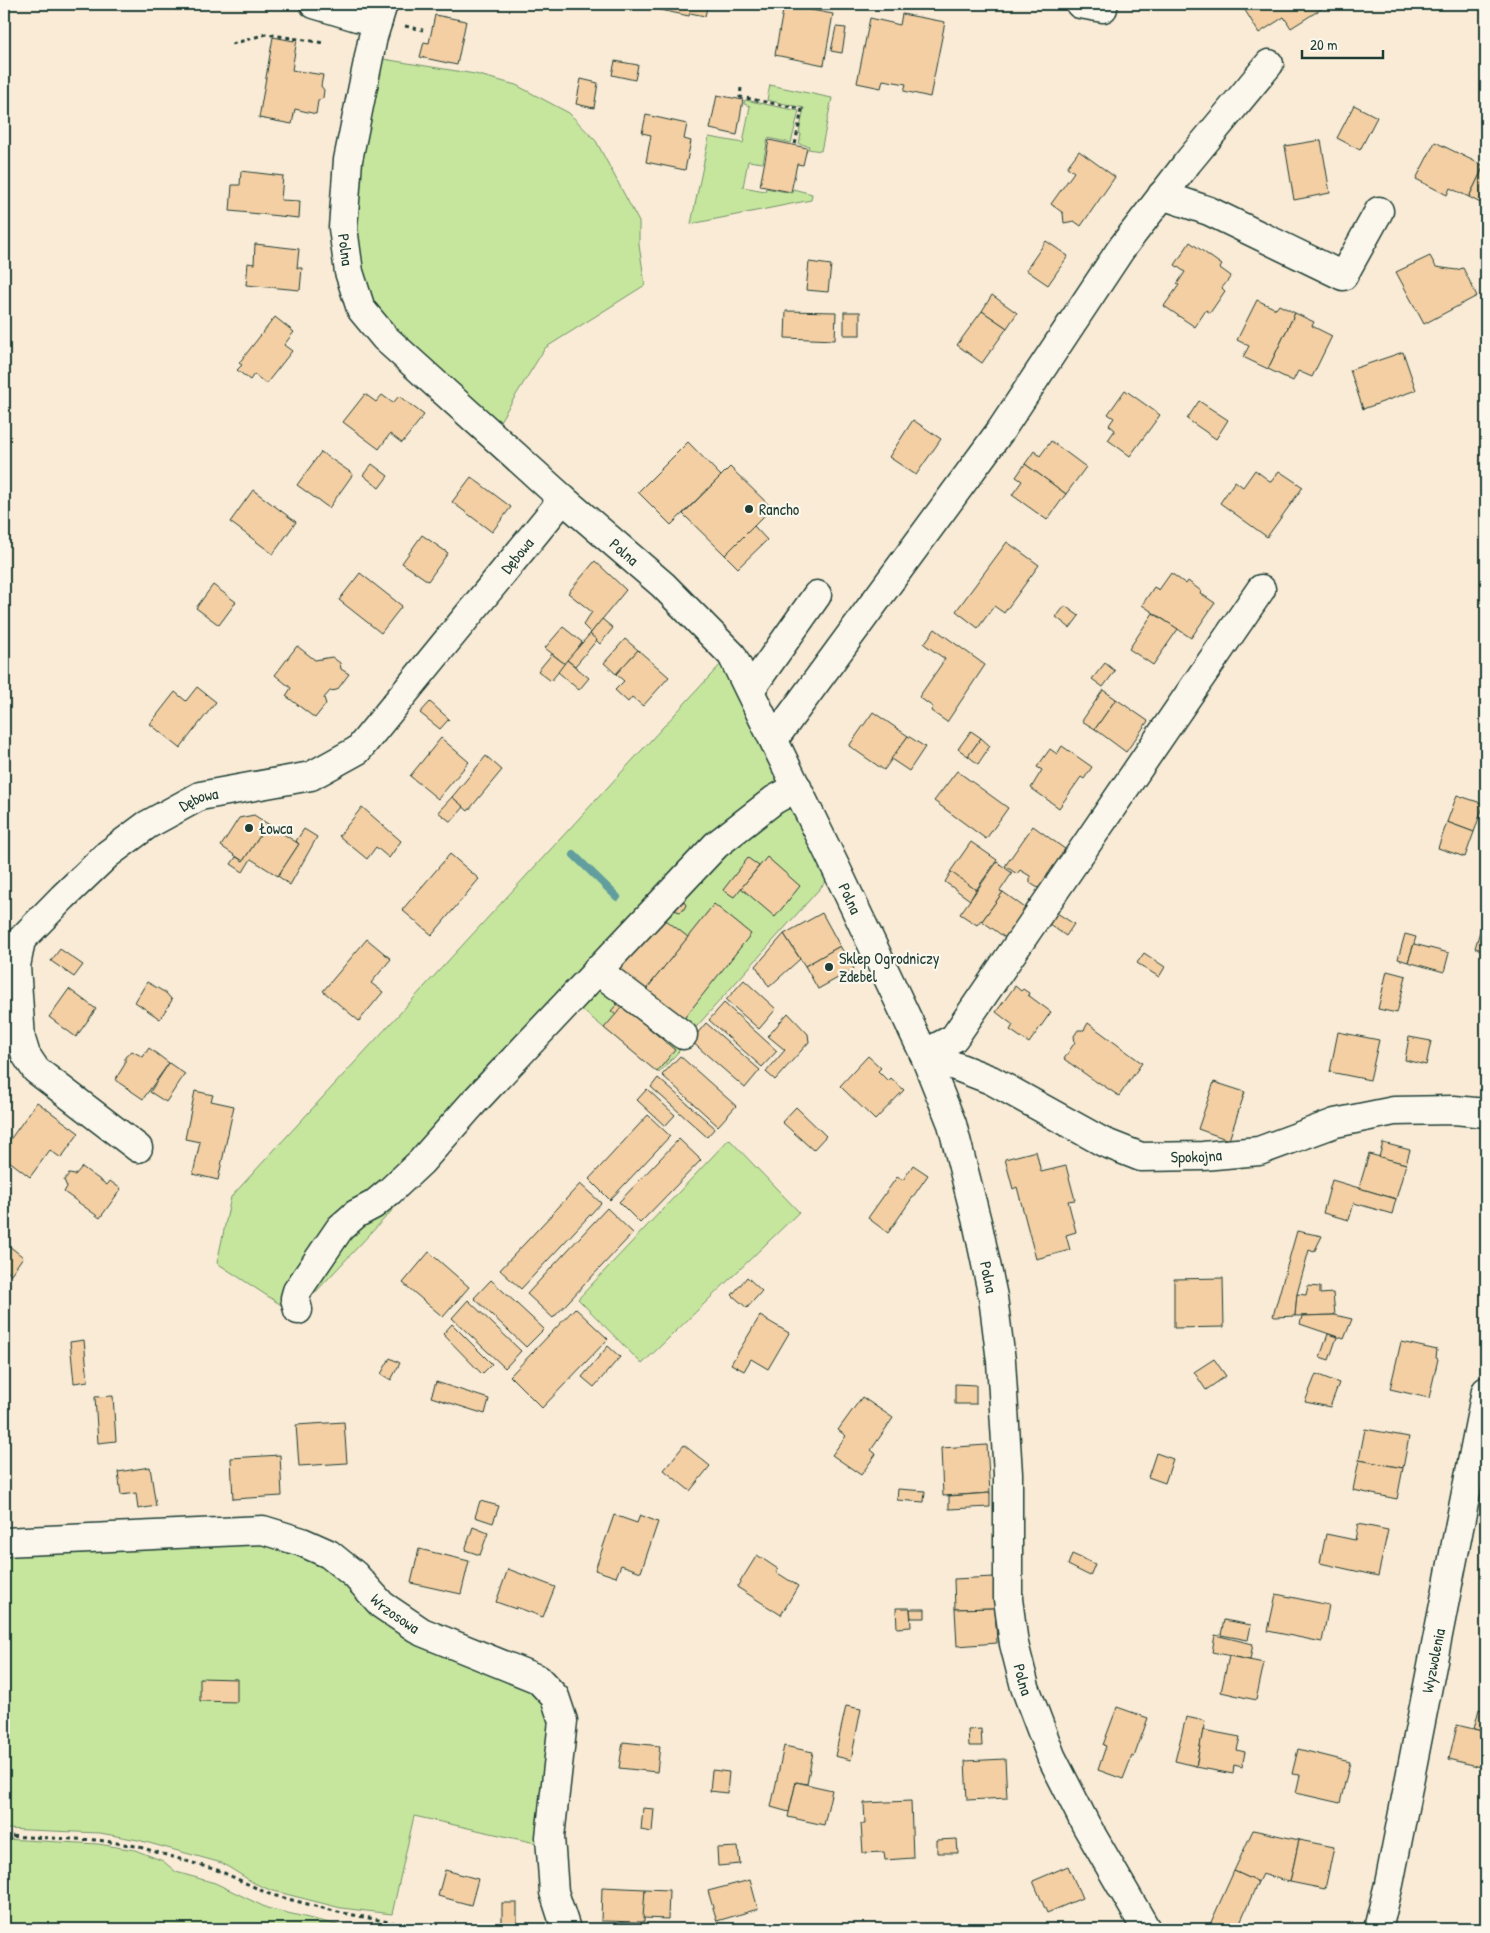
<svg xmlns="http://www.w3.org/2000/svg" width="1490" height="1933" viewBox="0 0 1490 1933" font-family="'Patrick Hand',sans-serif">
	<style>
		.green { fill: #c6e69e; stroke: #729269 }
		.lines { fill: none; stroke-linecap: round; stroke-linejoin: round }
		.stream { stroke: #629e9e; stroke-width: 8 }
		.building { fill: #f3cfa3; stroke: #1f3d34 }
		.minor-casing { stroke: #1f3d34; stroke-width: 31 }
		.path { stroke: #1f3d34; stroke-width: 3; stroke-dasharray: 4 4; stroke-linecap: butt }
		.minor { stroke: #fbf7ec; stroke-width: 28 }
		.poi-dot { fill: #1f3d34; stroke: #fbf7ec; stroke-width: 2 }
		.labels { text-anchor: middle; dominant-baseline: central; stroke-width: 4.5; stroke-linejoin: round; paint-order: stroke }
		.street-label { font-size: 16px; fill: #1f3d34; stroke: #fbf7ec }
		.poi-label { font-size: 16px; fill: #1f3d34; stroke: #fbf7ec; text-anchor: start }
	</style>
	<rect width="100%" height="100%" fill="#f9ebd6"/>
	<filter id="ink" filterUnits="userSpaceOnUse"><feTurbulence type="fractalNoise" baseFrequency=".02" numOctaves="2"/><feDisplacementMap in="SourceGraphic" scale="10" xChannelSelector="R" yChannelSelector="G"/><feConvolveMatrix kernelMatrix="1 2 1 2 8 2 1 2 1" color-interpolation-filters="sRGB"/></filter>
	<g filter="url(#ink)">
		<g class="green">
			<polygon points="377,58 475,74 516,85 569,113 596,141 639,222 639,245 645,285 545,348 500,421 454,388 370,304 356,246 355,192"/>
			<polygon points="770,85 832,98 821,151 808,149 809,146 799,144 801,134 799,133 804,108 767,100"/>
			<polygon points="745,100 799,111 791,143 768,138 763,163 748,161 743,187 765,191 766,188 792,193 793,189 812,194 811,200 691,224 709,137 743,143 750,106 744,104"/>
			<polygon points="721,664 729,672 830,877 681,1044 679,1051 659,1073 581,1009 295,1314 217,1263 231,1197"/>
			<polygon points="729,1139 799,1212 642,1364 578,1299"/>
			<polygon points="4,1530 250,1538 312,1554 541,1694 551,1721 540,1844 414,1816 392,1914 341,1908 270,1890 254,1883 222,1863 138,1840 100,1833 4,1829"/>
			<polygon points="4,1839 98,1844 135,1850 163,1861 176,1872 215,1883 267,1908 354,1929 4,1929"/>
		</g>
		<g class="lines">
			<polyline class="stream" points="574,855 617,897"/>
		</g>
		<g class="building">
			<polygon points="652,4 708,4 705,16 690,13 689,16 651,8"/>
			<polygon points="1249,4 1329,4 1291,28 1284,17 1259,33 1243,7"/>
			<polygon points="784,5 833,14 824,65 775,55"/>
			<polygon points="902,14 945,22 930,97 904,91 906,84 883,80 881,88 857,83 870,18 900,25"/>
			<polygon points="435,15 466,21 457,65 420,57 424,42 429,43"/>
			<polygon points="836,27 846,28 842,53 831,51"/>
			<polygon points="273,37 294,41 294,39 297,39 292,70 323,75 321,86 324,90 323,98 318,101 316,114 295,109 292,124 259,118"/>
			<polygon points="615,61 638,65 635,80 612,75"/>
			<polygon points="581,79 598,83 594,108 576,104"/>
			<polygon points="717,95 743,100 737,135 710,129"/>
			<polygon points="1354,105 1377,117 1360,150 1337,138"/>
			<polygon points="646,115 687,124 684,139 691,141 685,170 646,162 651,135 642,133"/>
			<polygon points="769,140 807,148 803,165 797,164 791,192 760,186"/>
			<polygon points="1321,140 1330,193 1294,200 1285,146"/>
			<polygon points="1435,142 1484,166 1469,197 1450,188 1447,195 1416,179"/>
			<polygon points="1079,151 1115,177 1081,226 1074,221 1064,223 1063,213 1051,204 1074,172 1067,167"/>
			<polygon points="1483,168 1486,170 1486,213 1481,210 1484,205 1469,197"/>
			<polygon points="241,171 283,176 281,200 300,201 299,218 230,211 232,185 240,185"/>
			<polygon points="1046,241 1068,256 1048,285 1026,270"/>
			<polygon points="1190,242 1222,265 1220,268 1231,276 1222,288 1225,291 1210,313 1206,310 1195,327 1164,306 1179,285 1177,284 1185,272 1175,265"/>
			<polygon points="255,244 299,249 297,268 302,268 300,290 246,285 248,263 254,264"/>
			<polygon points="1430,256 1436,267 1457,270 1463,268 1477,296 1424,324 1396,272"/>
			<polygon points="809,262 831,265 828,292 806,290"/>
			<polygon points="992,295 1017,313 1007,328 982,311"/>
			<polygon points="1257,300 1276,309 1279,305 1295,313 1268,369 1243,357 1249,346 1237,340"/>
			<polygon points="786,311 836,312 835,340 785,338"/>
			<polygon points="982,311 1007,328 982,363 957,345"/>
			<rect x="844" y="312" width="16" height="23"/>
			<polygon points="1295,313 1314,322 1312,326 1332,336 1312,377 1298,371 1293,381 1268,369"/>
			<polygon points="275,317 294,332 284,345 292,351 266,384 254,374 250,380 237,370 242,365 239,363"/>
			<polygon points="1403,352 1416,390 1363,409 1350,370"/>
			<polygon points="1125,390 1160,415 1130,456 1108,440 1115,430 1109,425 1114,418 1108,414"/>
			<polygon points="365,394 376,402 382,395 393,403 399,396 424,415 402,443 390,434 379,449 343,422"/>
			<polygon points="1199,401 1228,420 1216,439 1187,419"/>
			<polygon points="913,420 941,439 916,475 889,457"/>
			<polygon points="1051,441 1086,467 1066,494 1025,464 1034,451 1040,456"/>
			<polygon points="688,442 721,476 671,525 638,492"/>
			<polygon points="321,452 353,474 329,508 297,485"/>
			<polygon points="372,464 388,476 379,488 363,475"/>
			<polygon points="1025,464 1066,494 1047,520 1012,495 1022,481 1016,477"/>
			<polygon points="730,467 772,508 725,555 683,514"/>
			<polygon points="1255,470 1271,482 1279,471 1303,487 1267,537 1220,503 1235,481 1243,487"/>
			<polygon points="471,477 511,507 492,532 452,502"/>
			<polygon points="253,490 296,522 273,554 230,522"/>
			<polygon points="754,526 767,540 738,568 725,555"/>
			<polygon points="422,535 448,553 428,581 402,563"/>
			<polygon points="1007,542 1039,565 1004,613 994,606 978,628 956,611"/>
			<polygon points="595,561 626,590 591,633 583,625 592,612 568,593"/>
			<polygon points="360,573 402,606 381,633 339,600"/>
			<polygon points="1171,573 1186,584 1188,581 1201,591 1200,593 1215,603 1191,638 1142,605 1154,587 1159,590"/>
			<polygon points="213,585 236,602 219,625 196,608"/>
			<polygon points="1065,606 1079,616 1070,628 1056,617"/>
			<polygon points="1153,613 1178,629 1153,665 1129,649"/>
			<polygon points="602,619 613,628 600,644 590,634"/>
			<polygon points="563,627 582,642 565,664 545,648"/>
			<polygon points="935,629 985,665 947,722 931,711 933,707 919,697 945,659 924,644"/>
			<polygon points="590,634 597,640 575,666 567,660"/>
			<polygon points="625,639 638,650 616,674 604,663"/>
			<polygon points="297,646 315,660 332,657 340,663 341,669 349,674 337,690 330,691 324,698 326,704 315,718 286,696 291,688 275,675"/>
			<polygon points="638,650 669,677 643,706 632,697 628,702 615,690 624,681 616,674"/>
			<polygon points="552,654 565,664 551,681 538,671"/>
			<polygon points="567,660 589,678 579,690 558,672"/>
			<polygon points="1105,663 1115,671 1103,687 1092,679"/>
			<polygon points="197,687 216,702 180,748 150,724 175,692 186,701"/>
			<polygon points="1103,690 1116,699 1095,729 1082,721"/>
			<polygon points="1116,699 1148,721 1126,752 1095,729"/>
			<polygon points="430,702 449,719 440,729 420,713"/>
			<polygon points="873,712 908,736 884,770 849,746"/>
			<polygon points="971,731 981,738 968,756 958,749"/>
			<polygon points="908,736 925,747 909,771 891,759"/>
			<polygon points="441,738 469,762 438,799 410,776"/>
			<polygon points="981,738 990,746 978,764 968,756"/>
			<polygon points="1062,746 1092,767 1084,779 1081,777 1059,808 1031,788 1042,770 1037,767 1050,749 1057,754"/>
			<polygon points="486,756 502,770 468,811 452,797"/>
			<polygon points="957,771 1008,808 986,839 934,801"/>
			<polygon points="1457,795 1484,804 1474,832 1447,822"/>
			<polygon points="452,797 464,807 451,822 438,812"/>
			<polygon points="362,807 401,841 389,858 376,847 367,859 339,836"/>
			<polygon points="254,815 268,824 243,861 221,846 239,818"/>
			<polygon points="1447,822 1474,832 1465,857 1438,848"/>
			<polygon points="268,824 299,844 278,876 251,859 243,872 231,864 236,857 243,861"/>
			<polygon points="1033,826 1069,852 1045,887 1038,888 1030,883 1030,876 1020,870 1017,874 1005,866"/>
			<polygon points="304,829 317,837 290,885 278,876 299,844 296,841"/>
			<polygon points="971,842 997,860 976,890 950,872"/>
			<polygon points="450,854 479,879 432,935 402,910"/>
			<polygon points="767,857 800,886 775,917 741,888"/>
			<polygon points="748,858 759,866 734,897 723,890"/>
			<polygon points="997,862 1012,873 1000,891 1003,892 982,921 981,920 977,925 960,914"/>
			<polygon points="951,872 976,890 970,900 945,882"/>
			<polygon points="1003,892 1028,910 1007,939 982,921"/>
			<polygon points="682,899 686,905 684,909 680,912 674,910 672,909"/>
			<polygon points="714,904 751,934 682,1021 644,992"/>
			<polygon points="1486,911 1486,951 1475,948"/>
			<polygon points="657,913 688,937 644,992 614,968"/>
			<polygon points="822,913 840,946 805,966 784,934"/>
			<polygon points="1057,913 1074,924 1066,936 1049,924"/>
			<polygon points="784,934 800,959 769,987 756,966"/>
			<polygon points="1405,934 1416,937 1408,962 1398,959"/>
			<polygon points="367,939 391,959 371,983 383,992 359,1021 323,991"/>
			<polygon points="1414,944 1449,953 1444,972 1408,962"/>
			<polygon points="840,946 854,969 818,989 805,966"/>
			<polygon points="60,949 83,965 74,977 51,961"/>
			<polygon points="1144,953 1165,967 1159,977 1137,963"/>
			<polygon points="1387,971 1406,976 1397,1013 1378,1009"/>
			<polygon points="744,980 776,1009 759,1029 726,1000"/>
			<polygon points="147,982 166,993 172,1000 160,1019 135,1002"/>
			<polygon points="1015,986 1021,991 1023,989 1029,993 1028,995 1051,1012 1029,1043 1010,1030 1013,1025 996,1012"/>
			<polygon points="69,989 96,1009 76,1037 49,1017"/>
			<polygon points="619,1002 623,1006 616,1015 611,1011"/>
			<polygon points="724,1003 777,1051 762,1067 709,1020"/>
			<polygon points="623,1006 675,1050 657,1072 604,1028"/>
			<polygon points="788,1013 808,1034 809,1042 775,1080 766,1072 785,1050 768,1036"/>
			<polygon points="706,1023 760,1070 745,1088 691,1041"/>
			<polygon points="1088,1023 1142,1063 1119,1096 1098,1082 1098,1083 1064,1059 1075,1042 1074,1036 1078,1030 1084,1030"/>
			<polygon points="1338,1032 1379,1040 1370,1080 1330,1072"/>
			<polygon points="1409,1037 1431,1041 1426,1065 1405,1060"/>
			<polygon points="149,1048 169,1063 143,1099 115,1080 125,1064 125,1057 132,1051 143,1057"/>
			<polygon points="680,1056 736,1106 718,1126 662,1075"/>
			<polygon points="868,1056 881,1068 878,1071 888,1081 891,1078 904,1090 875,1120 840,1086"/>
			<polygon points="169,1063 185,1074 166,1102 150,1092"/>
			<polygon points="658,1078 715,1128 707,1137 651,1087"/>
			<polygon points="1214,1082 1245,1092 1229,1140 1198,1129"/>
			<polygon points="647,1089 675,1115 665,1126 637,1100"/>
			<polygon points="195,1091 213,1095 211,1101 234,1106 218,1180 193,1174 200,1142 185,1139"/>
			<polygon points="37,1102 79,1133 61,1158 50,1150 30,1177 4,1157 4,1148"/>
			<polygon points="796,1107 826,1136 813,1150 782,1122"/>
			<polygon points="648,1115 670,1136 610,1200 589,1179"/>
			<polygon points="679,1139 701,1160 640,1223 619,1202"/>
			<polygon points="1383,1143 1410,1150 1406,1164 1379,1157"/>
			<polygon points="1036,1151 1041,1172 1066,1166 1075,1200 1068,1201 1076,1232 1066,1235 1070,1250 1036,1259 1017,1187 1013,1189 1005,1159"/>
			<polygon points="1369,1154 1406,1164 1396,1199 1359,1188"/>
			<polygon points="913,1165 928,1175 888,1233 868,1218 897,1177 903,1180"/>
			<polygon points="82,1167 107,1185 110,1181 121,1189 100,1218 64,1192 67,1187 64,1180 69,1174 75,1175"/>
			<polygon points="1332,1180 1396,1199 1392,1214 1354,1203 1349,1220 1323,1213"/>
			<polygon points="580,1184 601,1203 521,1289 500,1270"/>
			<polygon points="607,1208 633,1233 553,1318 527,1294"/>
			<polygon points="1297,1231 1322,1236 1314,1252 1309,1250 1297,1294 1295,1316 1275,1317 1273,1316"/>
			<polygon points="8,1245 23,1257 11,1274 4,1269 4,1250"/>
			<polygon points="429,1252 469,1287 443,1317 403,1283"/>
			<polygon points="747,1277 762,1291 747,1308 732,1295"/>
			<polygon points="1223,1278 1224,1327 1174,1328 1174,1279"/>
			<polygon points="491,1280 544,1329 526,1347 474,1298"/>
			<polygon points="1308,1286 1320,1287 1320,1294 1333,1293 1335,1315 1295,1316 1297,1294 1306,1295"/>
			<polygon points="468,1300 521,1351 505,1368 452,1318"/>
			<polygon points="575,1308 608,1339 542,1408 510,1376"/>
			<polygon points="1335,1315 1352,1319 1344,1339 1300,1324 1302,1316"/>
			<polygon points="760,1316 789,1333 768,1369 751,1359 744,1371 731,1364"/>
			<polygon points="452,1324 492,1364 482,1374 443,1334"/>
			<polygon points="1328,1334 1337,1337 1329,1360 1320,1357"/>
			<polygon points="84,1340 88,1381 74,1383 70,1342"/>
			<polygon points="1401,1342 1437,1350 1436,1358 1438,1359 1429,1398 1390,1389"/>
			<polygon points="608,1346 620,1357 594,1387 582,1377"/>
			<polygon points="390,1358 400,1363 391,1380 381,1374"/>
			<polygon points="1214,1359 1226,1376 1206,1390 1194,1372"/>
			<polygon points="1316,1374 1339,1383 1330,1407 1305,1402"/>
			<polygon points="436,1382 489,1399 485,1414 431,1397"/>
			<polygon points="955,1384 976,1385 976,1404 955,1404"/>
			<polygon points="113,1396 116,1441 98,1443 95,1397"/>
			<polygon points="862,1397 893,1418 871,1450 876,1454 861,1475 832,1455 846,1436 838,1430"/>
			<polygon points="344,1422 347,1463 299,1466 296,1425"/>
			<polygon points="1365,1429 1409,1437 1403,1468 1359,1460"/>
			<polygon points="684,1445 710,1466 690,1491 664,1470"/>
			<polygon points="987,1445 990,1493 943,1496 941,1448"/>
			<polygon points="1156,1453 1173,1459 1165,1483 1148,1477"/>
			<polygon points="280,1455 282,1496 233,1499 231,1458"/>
			<polygon points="1359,1460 1403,1468 1397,1499 1353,1490"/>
			<polygon points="150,1467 156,1506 138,1509 136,1493 121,1495 118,1472"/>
			<polygon points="898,1489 925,1491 924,1502 897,1500"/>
			<polygon points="990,1493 990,1507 949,1509 949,1496"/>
			<polygon points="480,1501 499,1506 493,1523 475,1517"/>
			<polygon points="614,1515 637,1523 640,1515 658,1522 641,1572 621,1565 616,1577 595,1570"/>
			<polygon points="1358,1524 1388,1530 1378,1576 1320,1563 1326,1534 1355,1540"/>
			<polygon points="473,1527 488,1533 480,1555 465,1550"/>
			<polygon points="419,1549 469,1561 461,1594 411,1583"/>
			<polygon points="1072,1554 1095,1564 1090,1576 1068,1565"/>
			<polygon points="757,1555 778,1569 776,1572 798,1586 781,1615 737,1587"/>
			<polygon points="508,1569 555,1587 543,1617 516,1607 516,1609 496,1602"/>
			<polygon points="994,1577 995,1608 955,1609 954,1579"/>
			<polygon points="1276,1594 1329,1605 1322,1642 1268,1631"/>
			<polygon points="896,1608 910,1608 911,1627 897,1628"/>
			<polygon points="995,1608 997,1643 957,1646 955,1609"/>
			<polygon points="910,1609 925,1609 925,1618 911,1618"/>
			<polygon points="1224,1620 1251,1625 1248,1640 1221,1635"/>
			<polygon points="1215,1635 1253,1644 1250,1660 1212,1652"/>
			<polygon points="1229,1656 1264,1663 1256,1700 1221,1692"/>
			<polygon points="200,1678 237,1679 237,1702 200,1701"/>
			<polygon points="846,1706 861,1709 851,1760 835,1756"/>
			<polygon points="1117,1707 1148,1718 1134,1757 1132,1756 1123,1779 1098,1770 1106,1746 1103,1745"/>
			<polygon points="1479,1709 1486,1711 1486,1732 1474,1729"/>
			<polygon points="1186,1717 1205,1721 1196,1766 1175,1761"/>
			<polygon points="1457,1725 1486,1732 1485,1768 1449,1759"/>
			<polygon points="981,1729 982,1746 969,1746 968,1730"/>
			<polygon points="1203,1730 1240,1737 1237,1750 1245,1752 1242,1767 1234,1765 1233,1774 1196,1767"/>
			<polygon points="623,1742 660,1746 657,1772 619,1768"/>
			<polygon points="784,1746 813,1752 807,1784 796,1782 789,1812 771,1807"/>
			<polygon points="1298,1749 1350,1762 1340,1803 1296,1793 1300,1775 1292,1774"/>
			<polygon points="1005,1759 1007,1798 967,1800 965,1761"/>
			<polygon points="712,1770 729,1772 727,1793 710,1791"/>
			<polygon points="796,1782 832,1790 824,1825 788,1817"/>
			<polygon points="911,1801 913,1858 885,1860 884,1852 863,1853 861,1824 865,1824 864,1803"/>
			<polygon points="643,1808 654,1809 652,1832 641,1830"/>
			<polygon points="1253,1830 1299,1840 1290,1882 1262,1874 1258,1882 1234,1871"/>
			<polygon points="957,1839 958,1853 937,1853 937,1840"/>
			<polygon points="1299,1840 1334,1847 1325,1889 1290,1882"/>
			<polygon points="738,1847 740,1864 718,1866 717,1848"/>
			<polygon points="1068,1866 1082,1898 1047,1913 1033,1881"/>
			<polygon points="445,1870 478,1879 471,1905 438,1896"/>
			<polygon points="1234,1871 1258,1882 1237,1929 1208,1929"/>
			<polygon points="750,1880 758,1909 717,1921 708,1891"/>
			<polygon points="602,1887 645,1889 644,1922 601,1921"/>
			<polygon points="645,1889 669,1890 668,1919 643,1918"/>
			<rect x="502" y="1903" width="15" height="22"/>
		</g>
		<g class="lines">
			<g class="minor-casing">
				<g id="minor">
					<polyline points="314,4 357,17 378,21"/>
					<path id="s1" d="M383,4L373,37L348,160L343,228L349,272L361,309L385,338L563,499L663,585L732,655L835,866L924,1054L952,1124L978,1226L993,1297L1001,1361L1008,1474V1599L1014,1644L1025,1687L1051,1756L1086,1825L1146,1929"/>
					<polyline points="1080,4 1103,8"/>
					<polyline points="1162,195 1209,211 1343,276 1379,211"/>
					<polyline points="750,690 817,595"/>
					<polyline points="774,739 1001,430 1121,249 1188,162 1269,64"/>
					<polyline points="597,970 683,1035"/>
					<path id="s2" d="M924,1054L991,1080L1103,1142L1141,1157L1203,1156L1259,1151L1335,1123L1394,1111L1454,1110L1486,1113"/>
					<polyline points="924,1054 954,1038 1261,589"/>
					<path id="s3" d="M138,1148L36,1070L26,1055L21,1039L16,966L21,940L63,897L108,854L147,825L200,796L311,776L358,750L563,499"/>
					<polyline points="298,1310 295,1298 297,1291 340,1228 356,1214 373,1205 390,1191 421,1162 473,1103 716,845 774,800 797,787"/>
					<path id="s4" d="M4,1542L263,1530L302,1542L329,1554L355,1575L382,1605L422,1632L538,1679L555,1697L563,1721L550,1837L554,1892L566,1929"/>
					<path id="s5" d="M1378,1929L1389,1884L1486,1391"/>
				</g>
			</g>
			<g class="path">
				<polyline points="405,26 423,30"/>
				<polyline points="232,44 266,34 324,43"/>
				<polyline points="741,88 740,97 802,109 795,145"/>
				<polyline points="4,1836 98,1840 136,1846 220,1871 269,1894 338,1912 425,1929"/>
			</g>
			<use href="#minor" class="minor"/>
		</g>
	</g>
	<g class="poi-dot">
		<circle cx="749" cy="509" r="5"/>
		<circle cx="249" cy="828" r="5"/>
		<circle cx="829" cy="967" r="5"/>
	</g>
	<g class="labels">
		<g class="street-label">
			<text stroke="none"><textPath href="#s1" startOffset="250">Polna</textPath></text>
			<text stroke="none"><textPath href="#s1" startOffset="670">Polna</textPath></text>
			<text stroke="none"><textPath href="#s3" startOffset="912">Dębowa</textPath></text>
			<text stroke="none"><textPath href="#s3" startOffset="492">Dębowa</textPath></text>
			<text stroke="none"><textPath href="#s1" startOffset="1090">Polna</textPath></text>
			<text stroke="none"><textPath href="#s2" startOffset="296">Spokojna</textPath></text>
			<text stroke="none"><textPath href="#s1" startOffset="1495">Polna</textPath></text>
			<text stroke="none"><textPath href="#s4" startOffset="419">Wrzosowa</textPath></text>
			<text stroke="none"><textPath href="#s5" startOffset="274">Wyzwolenia</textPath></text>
			<text stroke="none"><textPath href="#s1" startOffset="1900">Polna</textPath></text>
		</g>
		<g class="poi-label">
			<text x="759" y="509">Rancho</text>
			<text x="259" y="828">Łowca</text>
			<text x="839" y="958">Sklep Ogrodniczy<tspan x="839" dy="18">Zdebel</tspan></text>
		</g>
	</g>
	<rect width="1490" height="1933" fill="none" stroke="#fbf7ec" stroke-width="20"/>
	<rect x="10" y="10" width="1470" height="1913" fill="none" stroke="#1f3d34" stroke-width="2" filter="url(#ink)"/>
	<path d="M1302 50v8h81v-8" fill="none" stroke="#1f3d34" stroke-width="2.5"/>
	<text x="1310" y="50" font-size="15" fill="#1f3d34" stroke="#fbf7ec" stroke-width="4" paint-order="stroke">20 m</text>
</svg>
